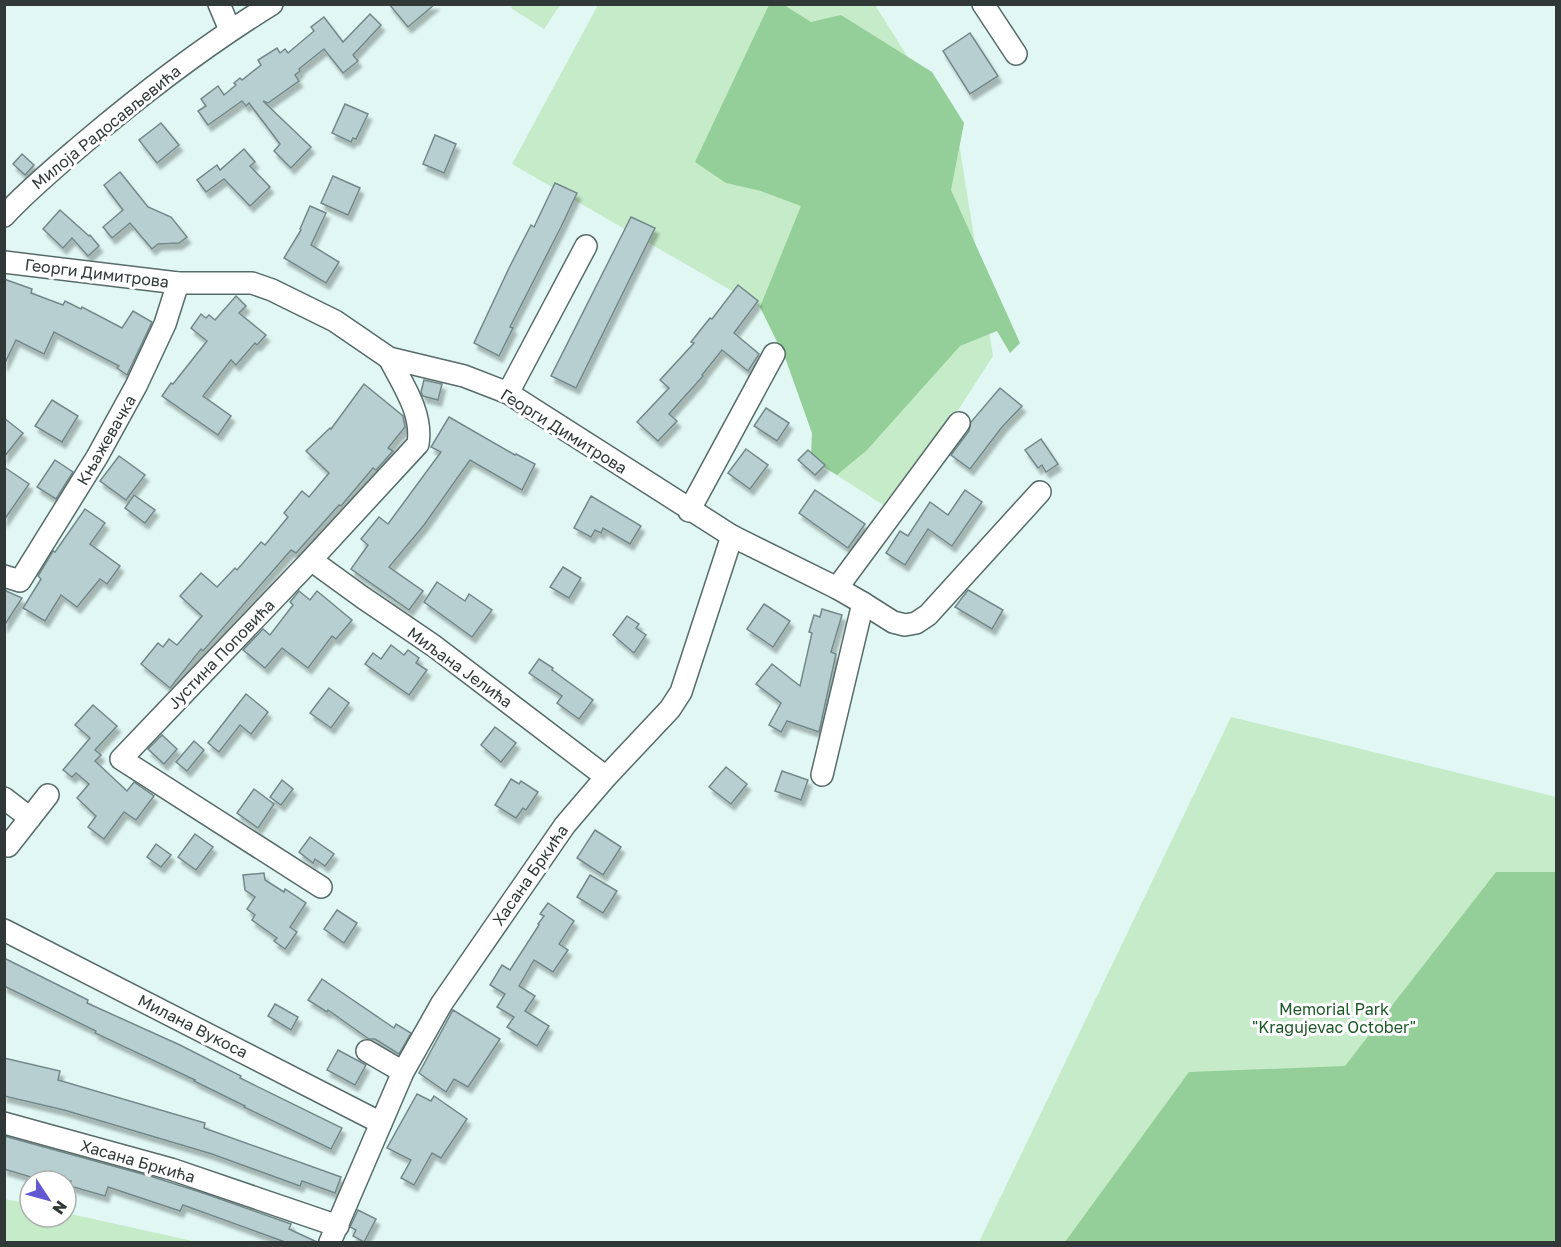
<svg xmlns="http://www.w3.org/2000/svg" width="1561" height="1247" viewBox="0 0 1561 1247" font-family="'Golos Text',sans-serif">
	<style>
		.green { fill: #c5ebc8 }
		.forest { fill: #94cf99 }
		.building { fill: #b8cfd1; stroke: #73888a; stroke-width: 1.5; filter: url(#shadow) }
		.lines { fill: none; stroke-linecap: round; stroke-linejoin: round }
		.minor-casing { stroke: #576b68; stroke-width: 24 }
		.minor { stroke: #fff; stroke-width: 21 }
		.labels { text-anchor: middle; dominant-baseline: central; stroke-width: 6; stroke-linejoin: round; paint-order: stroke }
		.street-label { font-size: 16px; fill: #303938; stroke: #fff }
		.park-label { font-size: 16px; fill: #1c5827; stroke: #fff }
	</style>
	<defs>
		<filter id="shadow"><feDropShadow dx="3.5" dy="6" stdDeviation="1.5" flood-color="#0004"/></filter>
	</defs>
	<rect width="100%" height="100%" fill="#e0f7f3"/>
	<g class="green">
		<polygon points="513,5 513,4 560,5 544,29 511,8"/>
		<polygon points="598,5 875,5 958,137 993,356 893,511 811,459 812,433 786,360 760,307 512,164"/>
		<polygon points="1231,717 1556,797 1556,1242 979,1242"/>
		<polygon points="4,1199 30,1204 30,1217 66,1217 66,1213 197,1242 5,1242"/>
	</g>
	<g class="forest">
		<polygon points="769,5 784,5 811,22 841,15 932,72 964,123 951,190 1020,343 1010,353 997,331 960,346 867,450 837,475 811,459 812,433 786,360 760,307 801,206 761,191 726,183 695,162"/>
		<polygon points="1496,872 1556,872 1556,1242 1065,1242 1189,1072 1345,1066"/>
	</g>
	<g class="building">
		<polygon points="389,4 435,4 408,27"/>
		<polygon points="370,14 381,25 353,55 358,61 343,73 324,49 299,69 300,71 295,75 299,81 268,103 263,101 311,147 291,168 274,151 280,144 249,103 246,106 242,101 208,125 198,111 206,106 201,99 218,86 224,95 236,85 234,83 240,78 242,80 261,65 258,60 277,48 280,53 285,49 288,53 314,31 311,27 324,17 343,42"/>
		<polygon points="970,33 998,76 970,94 943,51"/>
		<polygon points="345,104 368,114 356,139 353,138 351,142 332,133"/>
		<polygon points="161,123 179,145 157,163 139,140"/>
		<polygon points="435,135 456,144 444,173 423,164"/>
		<polygon points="244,149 255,162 250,166 270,187 250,206 224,179 206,192 197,180 217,165 220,170"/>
		<polygon points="22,154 34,165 25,175 13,164"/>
		<polygon points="120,172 148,207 171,217 187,237 179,243 158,244 152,249 130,223 112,238 103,227 123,210 104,185"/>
		<polygon points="333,176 360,188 348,215 321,203"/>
		<polygon points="555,183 577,193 561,227 510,327 513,328 499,356 474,343 509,268 531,225 534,227"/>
		<polygon points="310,206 326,213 311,245 339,262 326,283 284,258 301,230 300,229"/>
		<polygon points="60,210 89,236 90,235 99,246 88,256 72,238 63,248 43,229"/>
		<polygon points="631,217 655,228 576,388 551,376"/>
		<polygon points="4,279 32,289 31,293 63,305 65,301 81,309 82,307 122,328 133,311 152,322 127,375 117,368 119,366 54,332 44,354 16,340 4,365"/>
		<polygon points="738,285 758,301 734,333 759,354 748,371 722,350 702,375 703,376 669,414 677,421 658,441 637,422 669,388 660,380 694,343 691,342 710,318 712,319"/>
		<polygon points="236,296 246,306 239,313 266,335 257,345 255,343 236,365 231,360 203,396 231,416 218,435 162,396 171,383 173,384 207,341 191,328 201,314 206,318 209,315 215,320"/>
		<polygon points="424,380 442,384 438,400 423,396 421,392"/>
		<polygon points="364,384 403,416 405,427 388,448 393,451 376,470 373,468 341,506 339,505 296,553 291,550 203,651 201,649 170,688 141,664 158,643 163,647 169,639 177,645 202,616 180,596 201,573 217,587 235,568 237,570 261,542 265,545 288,517 284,513 302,491 309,497 329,473 306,451 330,428 331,429"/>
		<polygon points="1000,388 1022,406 1002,427 970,469 951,455 969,431 971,422"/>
		<polygon points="52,400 78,416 62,442 35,426"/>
		<polygon points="766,408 789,423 777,441 754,426"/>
		<polygon points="449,417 515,455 516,454 535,464 522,490 470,460 424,525 389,567 423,591 409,610 351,569 368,545 361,539 379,517 388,524 441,452 431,447"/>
		<polygon points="4,418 23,433 4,457"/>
		<polygon points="1041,439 1058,464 1046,472 1042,465 1038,468 1025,450"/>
		<polygon points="746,449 768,465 750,489 728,473"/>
		<polygon points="808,450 825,465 815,475 798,460"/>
		<polygon points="119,456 145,475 126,500 100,481"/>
		<polygon points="55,460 73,472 56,499 37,487"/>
		<polygon points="4,467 29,484 4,520"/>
		<polygon points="815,490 865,524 848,548 799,513"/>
		<polygon points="965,490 982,502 952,546 928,529 905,565 886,553 900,531 908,536 930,502 948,515"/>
		<polygon points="134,495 155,510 145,523 125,508"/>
		<polygon points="591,496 641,526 630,544 603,528 601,533 595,530 591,537 574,528"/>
		<polygon points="85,509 105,523 90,544 120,566 107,584 100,579 77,607 61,595 45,621 23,608 41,579 38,576 53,551 55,552"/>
		<polygon points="563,567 581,578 569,598 550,587"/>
		<polygon points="437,582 465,601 469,594 492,610 472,637 424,602"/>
		<polygon points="4,590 22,598 4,626"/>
		<polygon points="968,590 1003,610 992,629 955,607"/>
		<polygon points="299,591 310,600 317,591 352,620 336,639 332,636 308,668 282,648 265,668 243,650 263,629 270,635 293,605 290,602"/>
		<polygon points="764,604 790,621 773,647 747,629"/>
		<polygon points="822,609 842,615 831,652 836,654 819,732 787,721 781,732 769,725 781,703 756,684 772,664 800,686 812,633 809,632 814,615 820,617"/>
		<polygon points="627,616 639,624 636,628 646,635 634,653 613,635"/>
		<polygon points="391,645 404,655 408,650 419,658 416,663 427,670 409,695 365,664 373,653 381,659"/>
		<polygon points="539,659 553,668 552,670 593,700 579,719 557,703 562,696 529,673"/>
		<polygon points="329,688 349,703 331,728 310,713"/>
		<polygon points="246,694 268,712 251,734 240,725 219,752 208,743"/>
		<polygon points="93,705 117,726 95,750 101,755 95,761 127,791 134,782 154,796 136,820 124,812 104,839 88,827 96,816 77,798 89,784 76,773 72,777 63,770 90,738 75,725"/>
		<polygon points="495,727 516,743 501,762 481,745"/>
		<polygon points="162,735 177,749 164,764 148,749"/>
		<polygon points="194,741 204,750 187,771 176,762"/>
		<polygon points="726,767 747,784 731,804 709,787"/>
		<polygon points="782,771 808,780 801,800 775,791"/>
		<polygon points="511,779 519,784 521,781 538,792 526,810 523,808 516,818 495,805"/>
		<polygon points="282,780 293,789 281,805 270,797"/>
		<polygon points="254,789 274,804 258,828 237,813"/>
		<polygon points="595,830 621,847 603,875 577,858"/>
		<polygon points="195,834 213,847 196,870 178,857"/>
		<polygon points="310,837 334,854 325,866 315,859 313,863 299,852"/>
		<polygon points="156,844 171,855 161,867 147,857"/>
		<polygon points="264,873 265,880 284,892 285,889 306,903 290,927 297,932 285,949 274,941 277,938 252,920 255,915 247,909 255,897 245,890 243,875"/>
		<polygon points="590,875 617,891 603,913 577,897"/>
		<polygon points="548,903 574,921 559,944 568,950 553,972 534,960 519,986 535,996 525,1011 549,1026 537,1046 507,1027 514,1017 497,1007 505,994 490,985 502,965 510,970 539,925 538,924 544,916 540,914"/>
		<polygon points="337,910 357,923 344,943 324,929"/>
		<polygon points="4,958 88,1000 87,1003 180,1045 241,1076 240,1078 342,1128 331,1149 244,1107 245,1106 194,1081 195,1080 95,1033 96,1031 4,986"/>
		<polygon points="322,979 394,1028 396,1024 411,1033 399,1054 375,1039 369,1039 328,1010 327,1012 308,1000"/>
		<polygon points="275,1004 298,1017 291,1030 268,1016"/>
		<polygon points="453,1010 500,1039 468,1087 454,1079 446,1092 419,1073"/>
		<polygon points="338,1050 366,1065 355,1085 327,1070"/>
		<polygon points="4,1058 60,1071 58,1080 205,1123 204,1128 341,1177 335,1193 302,1181 300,1186 212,1154 64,1110 4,1096"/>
		<polygon points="417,1094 431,1101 434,1096 467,1119 441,1158 432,1153 414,1185 401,1178 411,1160 387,1148"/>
		<polygon points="4,1136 153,1177 203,1193 291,1224 289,1229 317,1242 285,1242 183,1205 180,1211 108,1187 105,1196 70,1186 71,1181 44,1181 4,1169"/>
		<polygon points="358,1210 376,1219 364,1242 353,1236 356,1230 350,1227"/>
	</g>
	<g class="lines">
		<g class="minor-casing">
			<g id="minor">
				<polyline points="219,4 230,30"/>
				<polyline points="983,4 1016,54"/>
				<path d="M4,216C29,189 57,166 85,142C144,92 206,45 272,4"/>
				<polyline points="4,262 178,283 252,283 272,290 335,321 389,358 464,376 508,393 732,536 837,588 863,603 893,622 905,625 916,623 928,615 1040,492"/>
				<polyline points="508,393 586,246"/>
				<polyline points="689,511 774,354"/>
				<polyline points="311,560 362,597 434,646 606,777"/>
				<polyline points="4,576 20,581 97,457 136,386 165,324 178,283"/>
				<polyline points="837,588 959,423"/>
				<polyline points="822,775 863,603"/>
				<polyline points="4,798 30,818"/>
				<polyline points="8,846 48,795"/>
				<path d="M321,887L121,759L311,560L418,444C423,413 403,385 389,358"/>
				<polyline points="4,930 381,1123"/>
				<polyline points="367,1051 403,1072"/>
				<polyline points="4,1123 171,1169 338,1226"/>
				<polyline points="330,1242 403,1072 442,1003 565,825 606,777 670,709 681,692 732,536"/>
			</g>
		</g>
		<use href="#minor" class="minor"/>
	</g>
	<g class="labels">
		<g class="street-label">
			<text transform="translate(106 127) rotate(-39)">Милоја Радосављевића</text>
			<text transform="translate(97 273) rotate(7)">Георги Димитрова</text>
			<text transform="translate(564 431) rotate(32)">Георги Димитрова</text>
			<text transform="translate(106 440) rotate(-60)">Књажевачка</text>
			<text transform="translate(221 654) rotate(-46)">Јустина Поповића</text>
			<text transform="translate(460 667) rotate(36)">Миљана Јелића</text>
			<text transform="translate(530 875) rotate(-55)">Хасана Бркића</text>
			<text transform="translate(193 1026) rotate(27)">Милана Вукоса</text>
			<text transform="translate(138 1161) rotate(16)">Хасана Бркића</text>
		</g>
		<g class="park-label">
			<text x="1334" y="1009">Memorial Park<tspan x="1334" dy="18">"Kragujevac October"</tspan></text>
		</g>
	</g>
	<rect width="1561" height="1247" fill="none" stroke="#303938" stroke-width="12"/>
	<g transform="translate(48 1199) rotate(126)"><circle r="28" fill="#ffffff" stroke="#acb0af" stroke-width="1.5"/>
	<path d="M0-4.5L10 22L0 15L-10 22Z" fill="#6059d2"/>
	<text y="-9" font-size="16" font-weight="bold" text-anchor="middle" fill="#303938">N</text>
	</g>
</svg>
